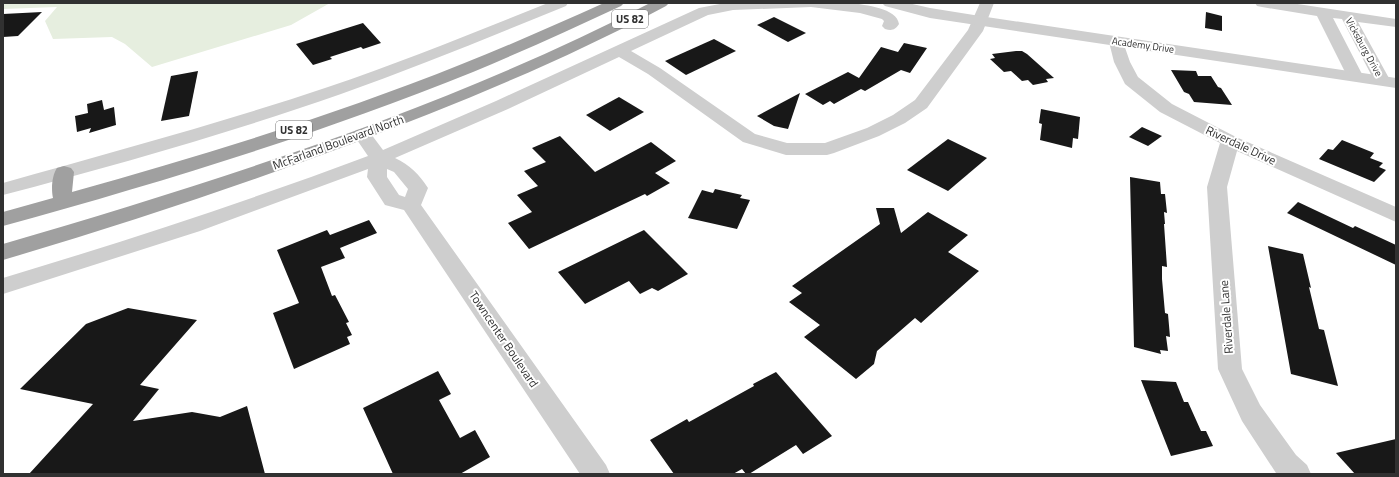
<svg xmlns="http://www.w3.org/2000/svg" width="1399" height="477" viewBox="0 0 1399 477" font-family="'Titillium Web',sans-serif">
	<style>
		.green { fill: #e6eedf }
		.building { fill: #181818 }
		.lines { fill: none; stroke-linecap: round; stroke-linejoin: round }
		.minor { fill: #cecece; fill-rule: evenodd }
		.tertiary { fill: #cecece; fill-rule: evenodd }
		.trunk { fill: #a0a0a0; fill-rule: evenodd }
		.labels { text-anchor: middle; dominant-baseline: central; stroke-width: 4; stroke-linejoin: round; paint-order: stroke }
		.far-street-label { font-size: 10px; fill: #313131; stroke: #fff }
		.shield { fill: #fff; stroke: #6f6f6f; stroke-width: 1 }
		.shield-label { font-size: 11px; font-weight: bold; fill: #313131 }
		.street-label { font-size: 12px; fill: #313131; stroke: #fff }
	</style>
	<rect width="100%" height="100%" fill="#fff"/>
	<polygon class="green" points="3,3 330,3 291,25 152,67 125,44 112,37 53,39 45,21 57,7 3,9"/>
	<g class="building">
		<polygon points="42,12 18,36 3,37 3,14"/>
		<polygon points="1206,12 1222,16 1222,31 1205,28"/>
		<polygon points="774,17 806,33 788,42 757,25"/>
		<polygon points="363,23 381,43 363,49 361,47 330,57 332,59 313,65 296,44"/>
		<polygon points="714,39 736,51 686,75 665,61"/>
		<polygon points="904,43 927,48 910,73 901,70 865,91 861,89 834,104 830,101 823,105 805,94 848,72 859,78 881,47 898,52"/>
		<polygon points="1016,51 1022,51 1027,54 1054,78 1046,79 1048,82 1033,85 1028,80 1022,81 1011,71 1004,72 990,59 995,58 992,54"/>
		<polygon points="1171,70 1196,71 1198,76 1211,76 1218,87 1221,88 1232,105 1194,102 1189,94 1184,92"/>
		<polygon points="198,71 189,116 161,121 171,76"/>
		<polygon points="800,93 788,129 774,126 757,116"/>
		<polygon points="619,97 644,112 610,131 586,115"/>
		<polygon points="102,100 104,110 114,107 116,125 89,133 91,128 77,132 75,116 88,113 87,104"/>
		<polygon points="1041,109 1080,117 1078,139 1073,138 1072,148 1040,140 1042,124 1039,123"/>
		<polygon points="1142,127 1162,136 1148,146 1129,137"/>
		<polygon points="560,136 595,172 651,142 676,161 655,173 670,183 647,196 645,194 529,249 508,223 532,212 517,195 538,186 524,171 546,162 532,148"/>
		<polygon points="948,139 987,158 948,191 907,170"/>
		<polygon points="1342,140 1374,153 1370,158 1383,163 1379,167 1386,170 1374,182 1319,159 1328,149 1333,150"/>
		<polygon points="1130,177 1160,182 1161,194 1165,194 1167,213 1164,212 1165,224 1164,224 1167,267 1162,266 1162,279 1165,313 1168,314 1170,337 1166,336 1168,351 1160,350 1161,354 1134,347"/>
		<polygon points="715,189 742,195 740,198 750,200 737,229 688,218 702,190 713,193"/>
		<polygon points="1298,202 1353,228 1355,226 1396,245 1396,265 1287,213"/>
		<polygon points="876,208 894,208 901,233 928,212 968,235 948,252 979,271 921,323 915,318 877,351 874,364 856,379 804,337 820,325 789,302 802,293 792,286 880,224"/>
		<polygon points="369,220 377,233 340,248 345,258 321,267 332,296 335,295 349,322 346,323 352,335 347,337 350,344 294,369 273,313 299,303 277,250 327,230 330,235"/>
		<polygon points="644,230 688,274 658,291 652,288 640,294 629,281 585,304 558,272"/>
		<polygon points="1268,246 1303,254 1311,288 1309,287 1319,329 1324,330 1338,386 1291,374"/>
		<polygon points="128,308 197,320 140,385 159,389 133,421 192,412 220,417 247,406 265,474 29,474 93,404 20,389 86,324"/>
		<polygon points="438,371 451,394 439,400 460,438 475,430 490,457 460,474 393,474 363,408"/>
		<polygon points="776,372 832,436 803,454 796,445 749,474 746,474 742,469 733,474 674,474 650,440 687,419 689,422 754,386 753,384"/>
		<polygon points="1141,380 1176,382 1184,402 1188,402 1201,431 1206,431 1213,446 1171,456"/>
		<polygon points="1396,439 1396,474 1355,474 1336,453"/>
	</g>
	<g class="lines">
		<g class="minor">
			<path d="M548,3H568L566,6C492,36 417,67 341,94C230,133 116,165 3,195V183C112,152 221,123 328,87C402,62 475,32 548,3Z"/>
			<path d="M725,3H851C865,5 897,8 899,24C895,30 892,31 885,29L882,26L884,21L882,19L860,13L811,7L733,10L708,15L631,51L660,68L755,134L787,143H825L867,128L893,115L915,100L968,30L980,3H994L983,31L927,108L905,123L879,136L834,153L827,155H786L743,142L648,74L619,57L508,109L395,158C410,165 419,174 428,188L421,205L606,465L610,474H580L404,210L385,205L367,177L368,169L200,231L3,294V278C126,241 248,201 368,156L353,134L356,130L362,129L368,130L383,150L496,101L699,8ZM387,169L394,172L408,189L405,197L399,195L387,177Z"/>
			<polygon points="1255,3 1291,3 1396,19 1396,27 1358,22 1390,80 1388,84 1382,85 1376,84 1342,19 1333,18 1363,76 1361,79 1355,81 1349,79 1347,76 1317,16 1262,7 1257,6"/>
			<polygon points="1117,37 1122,39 1130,62 1138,77 1172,104 1236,137 1396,207 1396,222 1237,151 1227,187 1242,369 1260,405 1296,455 1307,465 1311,474 1278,474 1276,473 1242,421 1218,369 1207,187 1220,143 1160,112 1125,84 1114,62 1109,42 1112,39"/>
		</g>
		<polygon class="tertiary" points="882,3 908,3 930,8 980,16 1396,78 1396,88 930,18 885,6"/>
		<g class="trunk">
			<path d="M604,3H624L621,6C572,29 523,51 473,72C320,134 162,182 3,226V212L53,198C51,189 52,175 57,168L64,166L71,168L74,172L72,192C204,155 335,115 462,64C510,45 557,24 604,3Z"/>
			<path d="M650,3H669L666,6C563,61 455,105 346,146C233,188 118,226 3,260V244C221,180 448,108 650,3Z"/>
		</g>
	</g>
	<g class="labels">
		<g class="far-street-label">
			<text transform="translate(1143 45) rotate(8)">Academy Drive</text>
			<text transform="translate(1364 47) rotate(61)">Vicksburg Drive</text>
		</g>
		<g class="shield">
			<rect x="612" y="10" width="36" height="18" rx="3"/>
			<rect x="276" y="121" width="36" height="18" rx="3"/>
		</g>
		<g class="shield-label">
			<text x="630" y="19">US 82</text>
			<text x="294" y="130">US 82</text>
		</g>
		<g class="street-label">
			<text transform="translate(338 142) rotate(-20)">McFarland Boulevard North</text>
			<text transform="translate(1241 145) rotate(25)">Riverdale Drive</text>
			<text transform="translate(1226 317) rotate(-94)">Riverdale Lane</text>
			<text transform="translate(504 339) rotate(56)">Towncenter Boulevard</text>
		</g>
	</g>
	<rect width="1399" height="477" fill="none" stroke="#313131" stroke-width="8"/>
</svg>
